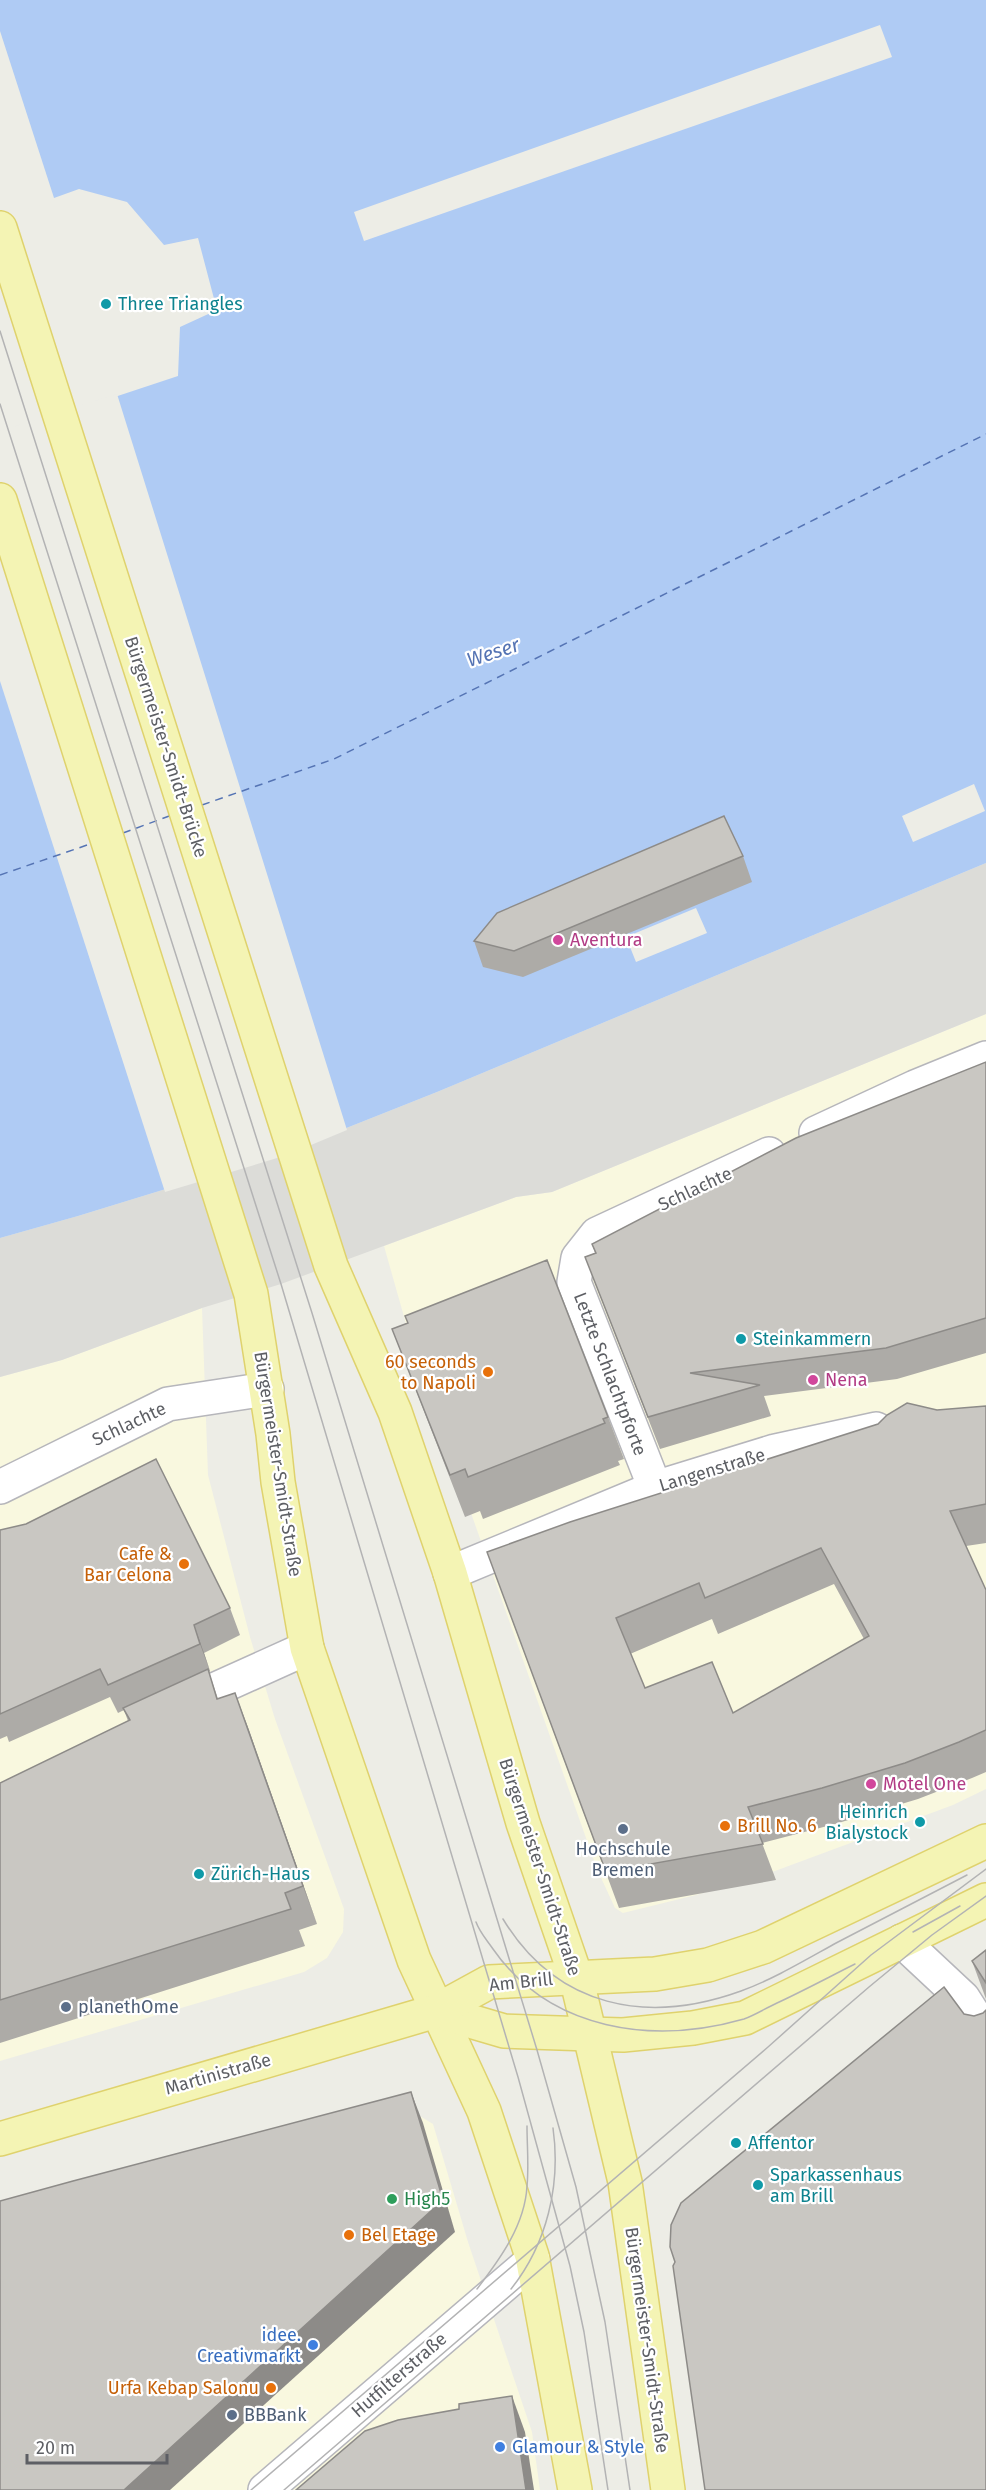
<svg xmlns="http://www.w3.org/2000/svg" width="986" height="2490" viewBox="0 0 986 2490" font-family="'Fira Sans',sans-serif">
	<style>
		.commercial { fill: #f9f8df }
		.industrial { fill: #dcdcd8 }
		.water { fill: #afcbf4 }
		.pier { fill: #edede6 }
		.lines { fill: none; stroke-linecap: round; stroke-linejoin: round }
		.ferry { stroke: #5574b4; stroke-width: 1.5; stroke-dasharray: 8 6; stroke-linecap: butt }
		.minor-casing { stroke: #b6b6bb; stroke-width: 36 }
		.major-casing { stroke: #dfd26d; stroke-width: 36 }
		.minor { stroke: #fff; stroke-width: 33 }
		.major { stroke: #f4f4b4; stroke-width: 33 }
		.tram { stroke: #b3b3b4; stroke-width: 1.5 }
		.wall { fill: #adaba7; fill-rule: evenodd }
		.shaded-wall { fill: #8d8b88 }
		.building { fill: #c9c7c2; stroke: #8d8b88; stroke-width: 1.5; fill-rule: evenodd }
		.culture-dot { fill: #0f9aa8; stroke: #fff; stroke-width: 2 }
		.hotel-dot { fill: #d1479c; stroke: #fff; stroke-width: 2 }
		.food-dot { fill: #e8710a; stroke: #fff; stroke-width: 2 }
		.service-dot { fill: #5c6f8a; stroke: #fff; stroke-width: 2 }
		.leisure-dot { fill: #2e9e5b; stroke: #fff; stroke-width: 2 }
		.shop-dot { fill: #3f7fe0; stroke: #fff; stroke-width: 2 }
		.labels { text-anchor: middle; dominant-baseline: central; stroke-width: 4.5; stroke-linejoin: round; paint-order: stroke }
		.culture-label { font-size: 18px; fill: #0d838f; stroke: #fff; text-anchor: start }
		.street-label { font-size: 18px; fill: #5d5f64; stroke: #fff }
		.hotel-label { font-size: 18px; fill: #b23c85; stroke: #fff; text-anchor: start }
		.food-label { font-size: 18px; fill: #c56008; stroke: #fff; text-anchor: end }
		.service-label { font-size: 18px; fill: #4e5e75; stroke: #fff; text-anchor: start }
		.leisure-label { font-size: 18px; fill: #27864d; stroke: #fff; text-anchor: start }
		.shop-label { font-size: 18px; fill: #366cbe; stroke: #fff; text-anchor: end }
		.water-label { font-size: 20px; font-style: italic; fill: #5574b4; stroke: #fff }
	</style>
	<rect width="100%" height="100%" fill="#edede6"/>
	<g class="commercial">
		<polygon points="986,1014 986,1789 953,1805 775,1871 696,1895 623,1913 615,1908 597,1869 414,1352 384,1246 516,1197 552,1192"/>
		<polygon points="202,1308 208,1475 250,1637 275,1719 344,1909 343,1932 327,1958 304,1972 0,2061 0,1377 62,1360"/>
		<polygon points="415,2113 433,2124 468,2242 532,2432 540,2490 0,2490"/>
	</g>
	<polygon class="industrial" points="986,863 986,1014 552,1192 516,1197 281,1284 202,1308 62,1360 0,1377 0,1238 78,1216 286,1152 437,1092"/>
	<polygon class="water" points="0,0 986,0 986,863 437,1092 286,1152 78,1216 0,1238 0,435 178,376 180,327 217,310 198,238 164,245 127,202 79,189 54,198 0,213"/>
	<g class="pier">
		<polygon points="880,25 892,57 364,241 354,212"/>
		<polygon points="0,31 55,201 0,216"/>
		<polygon points="117,394 347,1130 287,1155 165,1192 0,681 0,431"/>
		<polygon points="974,784 985,811 913,842 902,816"/>
		<polygon points="696,908 707,933 636,962 626,937"/>
	</g>
	<g class="lines">
		<g class="ferry">
			<polyline points="202,805 334,759 986,434"/>
			<polyline points="123,833 172,815"/>
			<polyline points="0,875 93,843"/>
		</g>
		<g class="minor-casing">
			<g id="minor">
				<polyline points="816,1133 915,1087 986,1058"/>
				<polyline points="0,1487 168,1404 267,1389"/>
				<polyline points="655,1488 574,1282 578,1258 597,1234 769,1154"/>
				<polyline points="450,1573 655,1488 775,1451 876,1429"/>
				<polyline points="174,1708 307,1648"/>
				<polyline points="902,1941 963,1998 986,2034"/>
				<polyline points="265,2490 533,2260"/>
			</g>
		</g>
		<g class="major-casing">
			<g id="major">
				<polyline points="0,228 331,1266 395,1412 450,1573 523,1823 576,1977 625,2182 668,2490"/>
				<polyline points="0,500 251,1294 273,1434 278,1482 307,1648 414,1960 484,2111 532,2256 575,2490"/>
				<polyline points="436,2011 504,2031 589,2034 623,2035 693,2028 745,2018 986,1900"/>
				<polyline points="0,2139 436,2011 489,1982 655,1974 708,1965 763,1947 986,1841"/>
			</g>
		</g>
		<use href="#minor" class="minor"/>
		<use href="#major" class="major"/>
		<g class="tram">
			<polyline points="0,331 312,1313 537,2050 576,2187 595,2276 605,2322 630,2490"/>
			<polyline points="0,404 281,1284 518,2077 570,2266 584,2332 608,2490"/>
			<path d="M503,1919C557,2008 647,2025 741,1991C774,1979 807,1959 838,1942C881,1920 924,1897 967,1875"/>
			<path d="M476,1922C480,1933 487,1940 493,1949C550,2031 653,2045 744,2019C755,2015 766,2008 777,2003C803,1991 829,1977 855,1964"/>
			<polyline points="913,1932 960,1906"/>
			<path d="M477,2289C500,2259 525,2225 527,2186C529,2166 527,2146 527,2126"/>
			<path d="M511,2289C547,2244 561,2185 553,2128"/>
			<polyline points="251,2490 768,2047 871,1955 986,1869"/>
			<polyline points="284,2490 869,1987 932,1935 986,1896"/>
		</g>
	</g>
	<g class="wall">
		<polygon points="743,856 752,882 523,977 483,967 474,941"/>
		<polygon points="986,1062 986,1353 897,1379 764,1396 771,1416 660,1449 585,1257 595,1253 592,1244"/>
		<polygon points="392,1329 608,1417 624,1459 618,1461 620,1465 483,1519 480,1511 465,1517 408,1370"/>
		<path d="M986,1406V1543L966,1546L986,1590V1772L972,1778L918,1799L835,1824L762,1843L776,1880L619,1908L487,1552L937,1410ZM834,1584L864,1639L733,1713L645,1688L630,1654L712,1619L718,1634Z"/>
		<polygon points="0,1530 230,1608 240,1635 204,1653 210,1671 209,1672 218,1699 235,1693 317,1924 299,1930 305,1946 0,2043 0,1783 128,1721 124,1710 118,1713 110,1697 9,1742 7,1736 0,1739"/>
		<polygon points="986,1950 986,1999 972,1961"/>
	</g>
	<g class="shaded-wall">
		<polygon points="194,1625 204,1653 210,1671 200,1644"/>
		<polygon points="235,1693 249,1730 317,1924 303,1886"/>
		<polygon points="411,2092 423,2123 455,2232 170,2490 124,2490"/>
		<polygon points="512,2396 525,2432 534,2490 526,2490"/>
	</g>
	<g class="building">
		<polygon points="724,816 743,856 514,951 474,941 497,913"/>
		<polygon points="986,1062 986,1318 886,1348 690,1373 760,1385 648,1417 585,1257 596,1253 592,1244 796,1138"/>
		<polygon points="547,1260 608,1417 603,1419 605,1423 468,1477 465,1469 450,1475 392,1329 408,1323 405,1316"/>
		<path d="M907,1403L937,1410L986,1406V1504L950,1511L986,1590V1730L959,1742L905,1763L822,1788L748,1807L763,1844L606,1872L487,1552L570,1522L878,1424L887,1415ZM821,1548L869,1636L733,1713L712,1662L645,1688L616,1618L699,1583L705,1598Z"/>
		<polygon points="156,1459 230,1608 194,1625 200,1644 108,1685 100,1669 0,1714 0,1530 26,1524"/>
		<polygon points="208,1669 217,1699 235,1693 303,1886 285,1893 291,1909 0,2000 0,1783 130,1720 123,1708"/>
		<polygon points="986,1950 986,1983 972,1961"/>
		<polygon points="944,1987 964,2014 974,2016 983,2013 986,2010 986,2490 705,2490 673,2266 675,2262 670,2247 671,2225 681,2203"/>
		<polygon points="411,2092 443,2200 124,2490 0,2490 0,2201 73,2181"/>
		<polygon points="512,2396 526,2490 296,2490 365,2431 398,2420 459,2409 459,2404"/>
	</g>
	<g class="culture-dot">
		<circle cx="106" cy="304" r="6"/>
		<circle cx="741" cy="1339" r="6"/>
		<circle cx="920" cy="1822" r="6"/>
		<circle cx="199" cy="1874" r="6"/>
		<circle cx="736" cy="2143" r="6"/>
		<circle cx="758" cy="2185" r="6"/>
	</g>
	<g class="hotel-dot">
		<circle cx="558" cy="940" r="6"/>
		<circle cx="813" cy="1380" r="6"/>
		<circle cx="871" cy="1784" r="6"/>
	</g>
	<g class="food-dot">
		<circle cx="488" cy="1372" r="6"/>
		<circle cx="184" cy="1564" r="6"/>
		<circle cx="725" cy="1826" r="6"/>
		<circle cx="349" cy="2235" r="6"/>
		<circle cx="271" cy="2388" r="6"/>
	</g>
	<g class="service-dot">
		<circle cx="623" cy="1829" r="6"/>
		<circle cx="66" cy="2007" r="6"/>
		<circle cx="232" cy="2415" r="6"/>
	</g>
	<circle class="leisure-dot" cx="392" cy="2199" r="6"/>
	<g class="shop-dot">
		<circle cx="313" cy="2345" r="6"/>
		<circle cx="500" cy="2447" r="6"/>
	</g>
	<g class="labels">
		<g class="culture-label">
			<text x="118" y="304">Three Triangles</text>
			<text x="753" y="1339">Steinkammern</text>
			<text x="908" y="1812" text-anchor="end">Heinrich<tspan x="908" dy="21">Bialystock</tspan></text>
			<text x="211" y="1874">Zürich-Haus</text>
			<text x="748" y="2143">Affentor</text>
			<text x="770" y="2175">Sparkassenhaus<tspan x="770" dy="21">am Brill</tspan></text>
		</g>
		<g class="street-label">
			<text transform="translate(166 747) rotate(72)">Bürgermeister-Smidt-Brücke</text>
			<text transform="translate(695 1189) rotate(-25)">Schlachte</text>
			<text transform="translate(610 1374) rotate(69)">Letzte Schlachtpforte</text>
			<text transform="translate(129 1424) rotate(-25)">Schlachte</text>
			<text transform="translate(278 1464) rotate(81)">Bürgermeister-Smidt-Straße</text>
			<text transform="translate(712 1470) rotate(-17)">Langenstraße</text>
			<text transform="translate(540 1867) rotate(72)">Bürgermeister-Smidt-Straße</text>
			<text transform="translate(521 1982) rotate(-6)">Am Brill</text>
			<text transform="translate(218 2074) rotate(-16)">Martinistraße</text>
			<text transform="translate(647 2340) rotate(82)">Bürgermeister-Smidt-Straße</text>
			<text transform="translate(399 2375) rotate(-41)">Hutfilterstraße</text>
		</g>
		<g class="hotel-label">
			<text x="570" y="940">Aventura</text>
			<text x="825" y="1380">Nena</text>
			<text x="883" y="1784">Motel One</text>
		</g>
		<g class="food-label">
			<text x="476" y="1362">60 seconds<tspan x="476" dy="21">to Napoli</tspan></text>
			<text x="172" y="1554">Cafe &amp;<tspan x="172" dy="21">Bar Celona</tspan></text>
			<text x="737" y="1826" text-anchor="start">Brill No. 6</text>
			<text x="361" y="2235" text-anchor="start">Bel Etage</text>
			<text x="259" y="2388">Urfa Kebap Salonu</text>
		</g>
		<g class="service-label">
			<text x="623" y="1849" text-anchor="middle">Hochschule<tspan x="623" dy="21">Bremen</tspan></text>
			<text x="78" y="2007">planethOme</text>
			<text x="244" y="2415">BBBank</text>
		</g>
		<g class="leisure-label">
			<text x="404" y="2199">High5</text>
		</g>
		<g class="shop-label">
			<text x="301" y="2335">idee.<tspan x="301" dy="21">Creativmarkt</tspan></text>
			<text x="512" y="2447" text-anchor="start">Glamour &amp; Style</text>
		</g>
		<g class="water-label">
			<text transform="translate(493 652) rotate(-18)">Weser</text>
		</g>
	</g>
	<path d="M27 2454v9h140v-9" fill="none" stroke="#5d5f64" stroke-width="3"/>
	<text x="36" y="2454" font-size="18" fill="#5d5f64" stroke="#ffffff" stroke-width="4.5" paint-order="stroke">20 m</text>
</svg>
